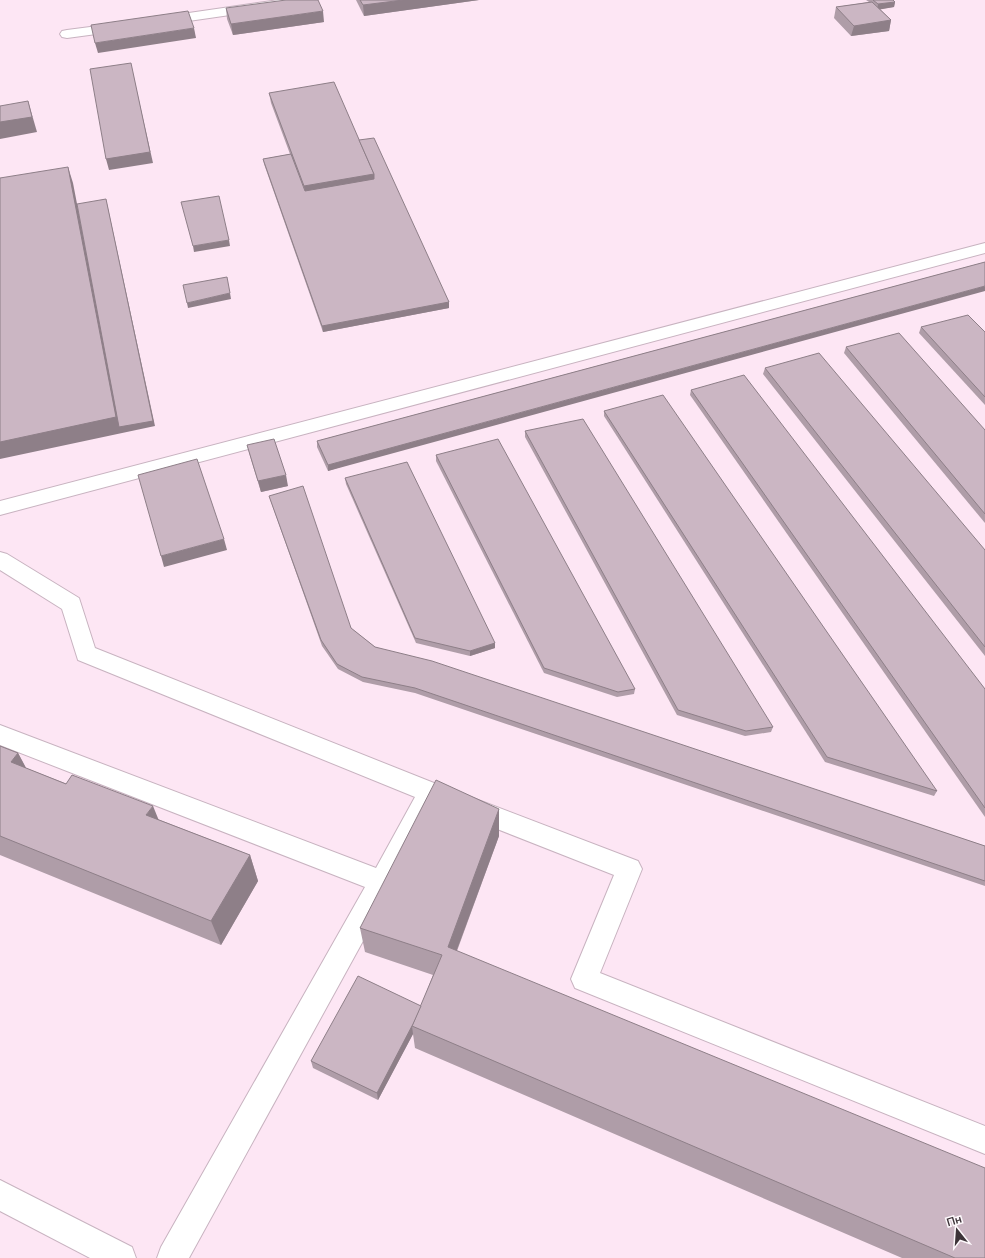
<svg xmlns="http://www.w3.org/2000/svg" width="985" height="1258" viewBox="0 0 985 1258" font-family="Mulish,sans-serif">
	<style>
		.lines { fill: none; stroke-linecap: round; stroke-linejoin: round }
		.minor-casing { stroke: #c8b3c0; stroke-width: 2 }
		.minor { fill: #fff; fill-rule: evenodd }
		.wall { fill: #af9da8 }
		.shaded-wall { fill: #8e7f88 }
		.building { fill: #cbb6c3; stroke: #8e7f88 }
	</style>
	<rect width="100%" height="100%" fill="#fde6f4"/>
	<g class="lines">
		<g class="minor-casing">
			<g id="minor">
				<polygon points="279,0 314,0 312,3 307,4 161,25 156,24 154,21 156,18 161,17"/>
				<polygon points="121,23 126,24 128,27 126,30 67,38 62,37 60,34 62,31 67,30"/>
				<polygon points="985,243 985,253 0,515 0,501"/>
				<polygon points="0,552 7,554 79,598 95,648 439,785 638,861 642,869 600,973 985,1126 985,1154 575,988 571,979 614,875 436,805 391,890 189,1258 157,1258 161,1247 365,887 0,745 0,725 376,868 415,797 78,660 62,609 0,570"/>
				<polygon points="0,1180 132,1247 136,1258 90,1258 0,1211"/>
			</g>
		</g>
		<use href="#minor" class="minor"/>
	</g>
	<g class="wall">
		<polygon points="356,0 479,0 364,16"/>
		<polygon points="866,0 893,0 895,2 894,7 880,9 891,20 889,31 851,36 834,18 836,7 869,2"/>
		<polygon points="226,8 324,22 233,35 227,19"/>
		<polygon points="269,93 359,140 449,302 449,308 323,332 264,164 263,159 290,154 271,103"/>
		<polygon points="985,262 328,471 317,447 317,441"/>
		<polygon points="921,327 985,332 985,405 919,333"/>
		<polygon points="846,347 985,430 985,523 844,353"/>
		<polygon points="765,368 985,550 985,656 763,374"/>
		<polygon points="691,390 985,689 985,817 690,395"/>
		<polygon points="604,411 937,791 934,796 825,762 604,416"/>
		<polygon points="525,431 773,727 771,732 745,736 677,715 525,437"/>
		<polygon points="247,445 288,486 261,492 250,456"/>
		<polygon points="436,455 635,689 634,694 617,697 544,673 436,461"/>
		<polygon points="345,478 495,643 495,648 470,656 416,643 346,484"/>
		<polygon points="269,496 351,628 375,647 985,846 985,886 415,693 363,682 338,669 322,646 271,502"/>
		<polygon points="0,746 18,753 26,768 250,855 258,881 221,945 0,855"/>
		<polygon points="499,809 499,836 457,951 985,1258 902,1258 415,1048 413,1034 378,1100 313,1068 311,1061 421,1006 433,975 365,952 360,928"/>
	</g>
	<g class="shaded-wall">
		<polygon points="403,0 479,0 364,16 363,5"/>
		<polygon points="895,2 894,7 877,10 878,4"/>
		<polygon points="323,11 324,22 233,35 231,24"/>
		<polygon points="891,20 889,31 851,36 854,26"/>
		<polygon points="194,28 196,38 98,53 95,43"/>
		<polygon points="133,74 153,163 109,170 106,159"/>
		<polygon points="28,101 37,132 0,139 0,122"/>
		<polygon points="68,167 73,183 120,427 106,199 155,426 0,459 0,442"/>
		<polygon points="374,174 375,185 305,197 304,186"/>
		<polygon points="229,240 230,246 194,252 193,246"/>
		<polygon points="985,286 985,291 328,471 328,465"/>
		<polygon points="230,293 231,299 188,308 187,303"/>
		<polygon points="449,302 449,308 323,332 322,326"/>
		<polygon points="286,475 288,486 261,492 258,481"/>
		<polygon points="224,539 227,550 164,567 161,556"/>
		<polygon points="495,643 495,648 470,656 470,651"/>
		<polygon points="18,753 33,781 11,762"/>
		<polygon points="153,806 164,833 146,815"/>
		<polygon points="499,809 499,836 449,971 448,947"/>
		<polygon points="250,855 258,881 221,945 211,921"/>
		<polygon points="422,1006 412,1026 413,1034 378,1100 377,1093"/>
	</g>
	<g class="building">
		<polygon points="286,0 318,0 323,11 231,24 226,8"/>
		<polygon points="360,0 403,0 363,5"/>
		<polygon points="873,0 893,0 895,2 878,4"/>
		<polygon points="872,2 891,20 854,26 836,7"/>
		<polygon points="188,11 194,28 95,43 91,25"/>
		<polygon points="131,63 150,152 106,159 90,69"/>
		<polygon points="334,82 374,174 304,186 269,93"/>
		<polygon points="28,101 32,117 0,122 0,106"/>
		<polygon points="374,138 449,302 322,326 263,159 291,154 305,191 374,179 374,174 359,140"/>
		<polygon points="68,167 116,417 0,442 0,178"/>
		<polygon points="219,196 229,240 193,246 181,202"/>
		<polygon points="106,199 153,421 119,427 77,204"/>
		<polygon points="985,262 985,286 328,465 317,441"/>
		<polygon points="227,277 230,293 187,303 183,285"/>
		<polygon points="968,315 985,332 985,397 921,327"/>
		<polygon points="899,333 985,430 985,514 846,347"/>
		<polygon points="819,353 985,550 985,647 765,368"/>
		<polygon points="744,375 985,689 985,808 691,390"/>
		<polygon points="663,395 937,791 827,757 604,411"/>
		<polygon points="583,419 773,727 746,731 678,710 525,431"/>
		<polygon points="274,439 286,475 258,481 247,445"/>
		<polygon points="498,439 635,689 618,692 544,668 436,455"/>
		<polygon points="197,459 224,539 161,556 138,475"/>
		<polygon points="407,462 495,643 470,651 415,638 345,478"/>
		<polygon points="303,486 351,628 375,647 432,661 985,846 985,881 415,688 362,677 337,664 321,640 269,496"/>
		<polygon points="0,746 18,753 11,762 66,784 72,775 153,806 146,815 250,855 211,921 0,836"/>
		<polygon points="436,780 499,809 448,947 985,1168 985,1258 955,1258 412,1026 442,955 360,928"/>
		<polygon points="358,976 421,1006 413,1024 377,1093 311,1061"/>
	</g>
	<g transform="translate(957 1230) rotate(343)" stroke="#fef9fc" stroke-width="3" paint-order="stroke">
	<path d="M0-3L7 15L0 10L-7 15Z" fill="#3c3338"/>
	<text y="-6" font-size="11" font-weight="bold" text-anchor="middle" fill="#3c3338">Пн</text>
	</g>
</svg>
